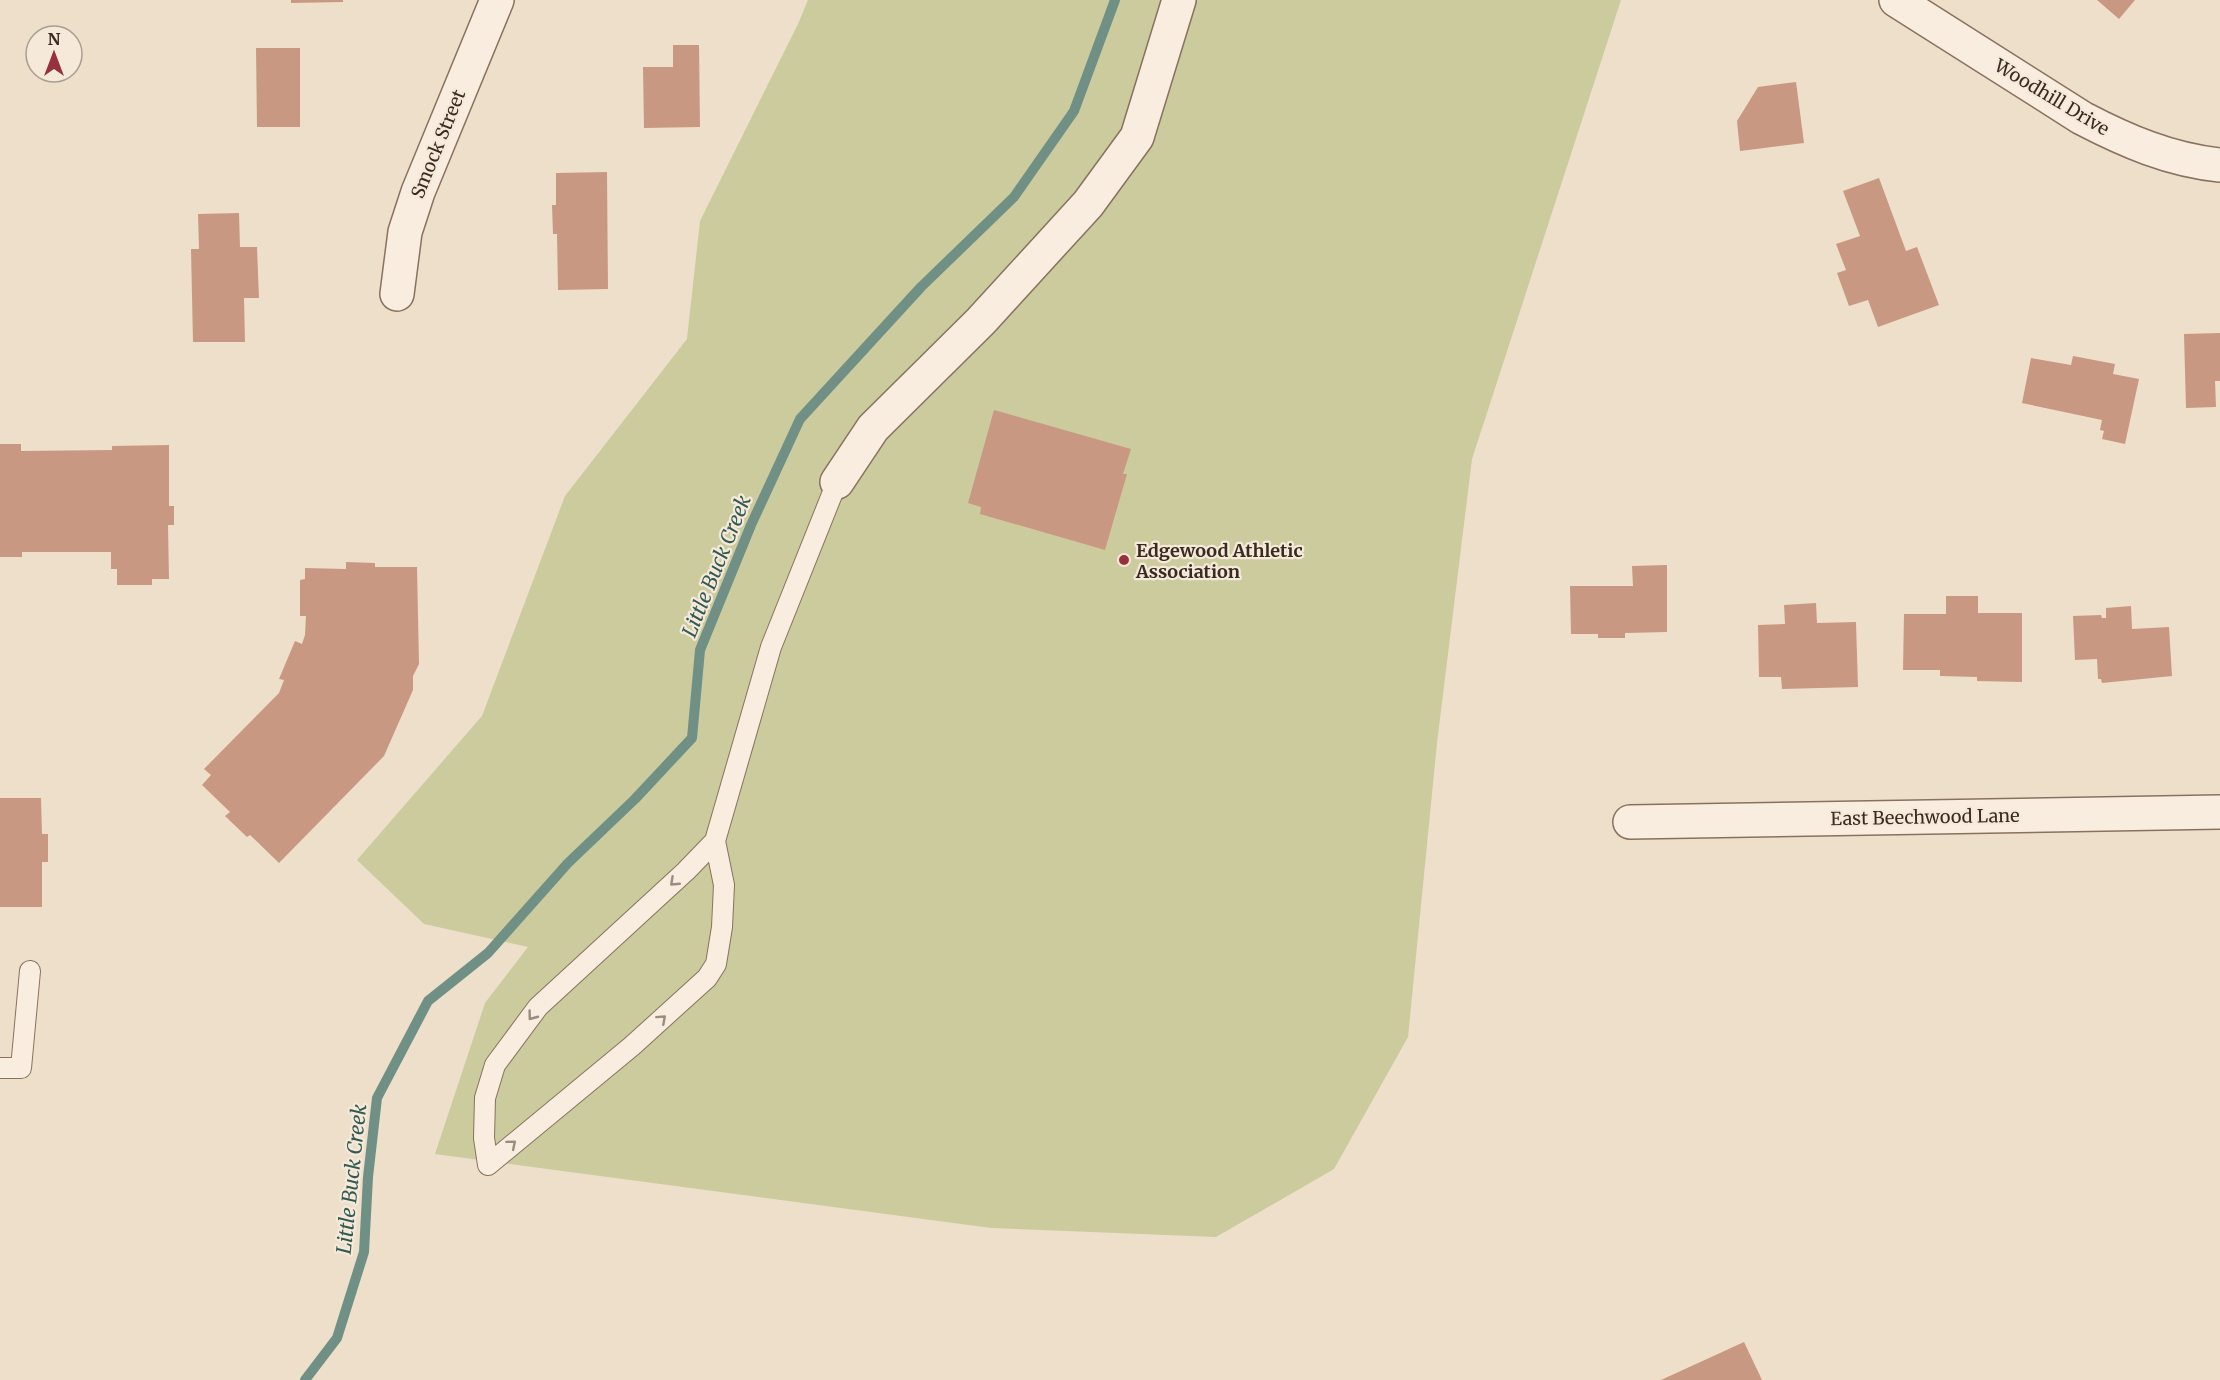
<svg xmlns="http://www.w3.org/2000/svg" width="2220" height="1380" viewBox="0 0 2220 1380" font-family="Merriweather,serif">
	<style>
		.green { fill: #cbcb9e }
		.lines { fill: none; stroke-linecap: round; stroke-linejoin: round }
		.stream { stroke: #719085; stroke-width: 10 }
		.building { fill: #c99883 }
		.lane-casing { stroke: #89715f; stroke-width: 22 }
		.street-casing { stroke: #89715f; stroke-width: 36 }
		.lane { stroke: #f8edde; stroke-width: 20 }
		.street { stroke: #f8edde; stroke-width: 33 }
		.oneway { stroke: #998c80 }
		.poi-dot { fill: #95323e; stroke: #f5eada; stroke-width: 2 }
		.labels { text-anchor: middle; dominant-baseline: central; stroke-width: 4.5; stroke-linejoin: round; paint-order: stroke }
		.street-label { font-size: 18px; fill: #3a2b22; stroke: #f5eada }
		.poi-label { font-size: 18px; font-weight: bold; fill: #3a2b22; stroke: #f5eada; text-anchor: start }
		.water-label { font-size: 20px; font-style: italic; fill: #325952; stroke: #f5eada }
	</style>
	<rect width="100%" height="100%" fill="#eddfca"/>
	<polygon class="green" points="808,0 1621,0 1472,459 1437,743 1408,1037 1334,1169 1216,1237 991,1228 435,1154 485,1003 528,947 424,924 357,860 482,716 565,496 687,339 700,221 798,24"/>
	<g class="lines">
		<polyline class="stream" points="305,1380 337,1338 364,1252 368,1177 377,1098 428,1001 488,953 568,863 635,799 692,738 700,650 751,525 800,419 921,287 1014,197 1074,111 1115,0"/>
	</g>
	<g class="building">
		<polygon points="291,0 343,0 343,2 291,3"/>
		<polygon points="2097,0 2135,0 2119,19"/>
		<polygon points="673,45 699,45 700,127 644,128 643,67 673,67"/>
		<polygon points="256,48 300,48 300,127 257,127"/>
		<polygon points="1796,82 1804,143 1740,151 1737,121 1758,87"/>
		<polygon points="607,172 608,289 558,290 557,234 553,234 552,205 556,205 556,173"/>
		<polygon points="1879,178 1906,251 1917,247 1939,305 1878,327 1868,300 1849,306 1837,273 1846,270 1836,244 1860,236 1843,191"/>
		<polygon points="239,213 240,247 257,247 259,298 244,298 245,342 193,342 191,249 199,249 198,214"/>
		<polygon points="2220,333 2220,381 2215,381 2216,407 2186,408 2184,334"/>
		<polygon points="2073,356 2115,364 2113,374 2139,379 2125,444 2102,439 2104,431 2100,430 2102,420 2022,403 2031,358 2071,365"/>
		<polygon points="994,410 1131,449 1123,474 1127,474 1105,550 980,514 981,507 968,503"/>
		<polygon points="0,444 21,444 21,451 112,450 112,446 169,445 169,506 174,506 174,525 168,525 169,579 152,579 152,585 117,585 117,569 111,569 111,552 22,552 22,557 0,557"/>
		<polygon points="346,562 375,563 375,567 417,567 419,664 413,676 413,690 384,756 279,863 250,835 247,837 225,816 230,812 202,785 211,775 204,769 279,693 284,680 279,679 295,641 302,644 305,635 306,616 300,616 300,580 305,579 305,568 346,569"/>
		<polygon points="1667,565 1667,632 1625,633 1625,638 1598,638 1598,634 1571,634 1570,586 1633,586 1632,566"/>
		<polygon points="1946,596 1978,596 1978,613 2022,613 2022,682 1977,681 1977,677 1940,676 1940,670 1903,670 1904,614 1946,614"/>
		<polygon points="1816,603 1817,623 1856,622 1858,687 1782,689 1781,677 1759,677 1758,625 1785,624 1784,605"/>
		<polygon points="2131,606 2132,629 2169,627 2172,676 2102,683 2101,679 2098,679 2097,659 2075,660 2073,616 2101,615 2102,618 2106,618 2106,608"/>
		<polygon points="0,798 41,798 42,834 48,834 48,862 42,862 42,907 0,907"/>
		<polygon points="1744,1342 1762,1380 1661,1380"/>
	</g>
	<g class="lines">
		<g class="lane-casing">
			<g id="lane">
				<polyline points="715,841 724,885 722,927 716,964 707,978 632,1046 488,1165 484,1138 485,1098 495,1065 538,1007 686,871 715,841 771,647 837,482"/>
				<polyline points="0,1068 21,1068 30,971"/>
			</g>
		</g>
		<g class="street-casing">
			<g id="street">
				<path d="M1896,0L2082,118C2126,141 2170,160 2220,165"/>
				<polyline points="397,294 405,232 418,192 497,0"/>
				<polyline points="837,482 873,428 981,321 1088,204 1137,137 1179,0"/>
				<polyline points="1630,822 2220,812"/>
			</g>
		</g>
		<use href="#lane" class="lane"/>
		<use href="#street" class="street"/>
	</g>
	<defs><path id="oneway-chevron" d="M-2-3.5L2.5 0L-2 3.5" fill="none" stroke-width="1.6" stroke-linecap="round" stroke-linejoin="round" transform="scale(1.5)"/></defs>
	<g class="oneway">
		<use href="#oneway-chevron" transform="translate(674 882) rotate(137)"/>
		<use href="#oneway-chevron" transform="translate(532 1016) rotate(127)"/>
		<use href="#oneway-chevron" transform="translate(662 1019) rotate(-42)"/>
		<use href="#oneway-chevron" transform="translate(512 1144) rotate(-40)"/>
	</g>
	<circle class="poi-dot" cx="1124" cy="560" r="6"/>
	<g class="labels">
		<g class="street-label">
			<text transform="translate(2052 97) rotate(31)">Woodhill Drive</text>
			<text transform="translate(438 144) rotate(-68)">Smock Street</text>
			<text transform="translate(1925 817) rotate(-1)">East Beechwood Lane</text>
		</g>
		<g class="poi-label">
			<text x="1136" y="550">Edgewood Athletic<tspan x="1136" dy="21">Association</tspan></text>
		</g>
		<g class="water-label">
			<text transform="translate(716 566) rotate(-68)">Little Buck Creek</text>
			<text transform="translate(351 1179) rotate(-84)">Little Buck Creek</text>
		</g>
	</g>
	<g transform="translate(54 54)"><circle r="28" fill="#f5eada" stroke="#aa9e90" stroke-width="1.5"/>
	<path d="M0-4.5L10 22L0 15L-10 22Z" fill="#95323e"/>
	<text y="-9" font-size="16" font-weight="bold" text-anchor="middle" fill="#3a2b22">N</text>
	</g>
</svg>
